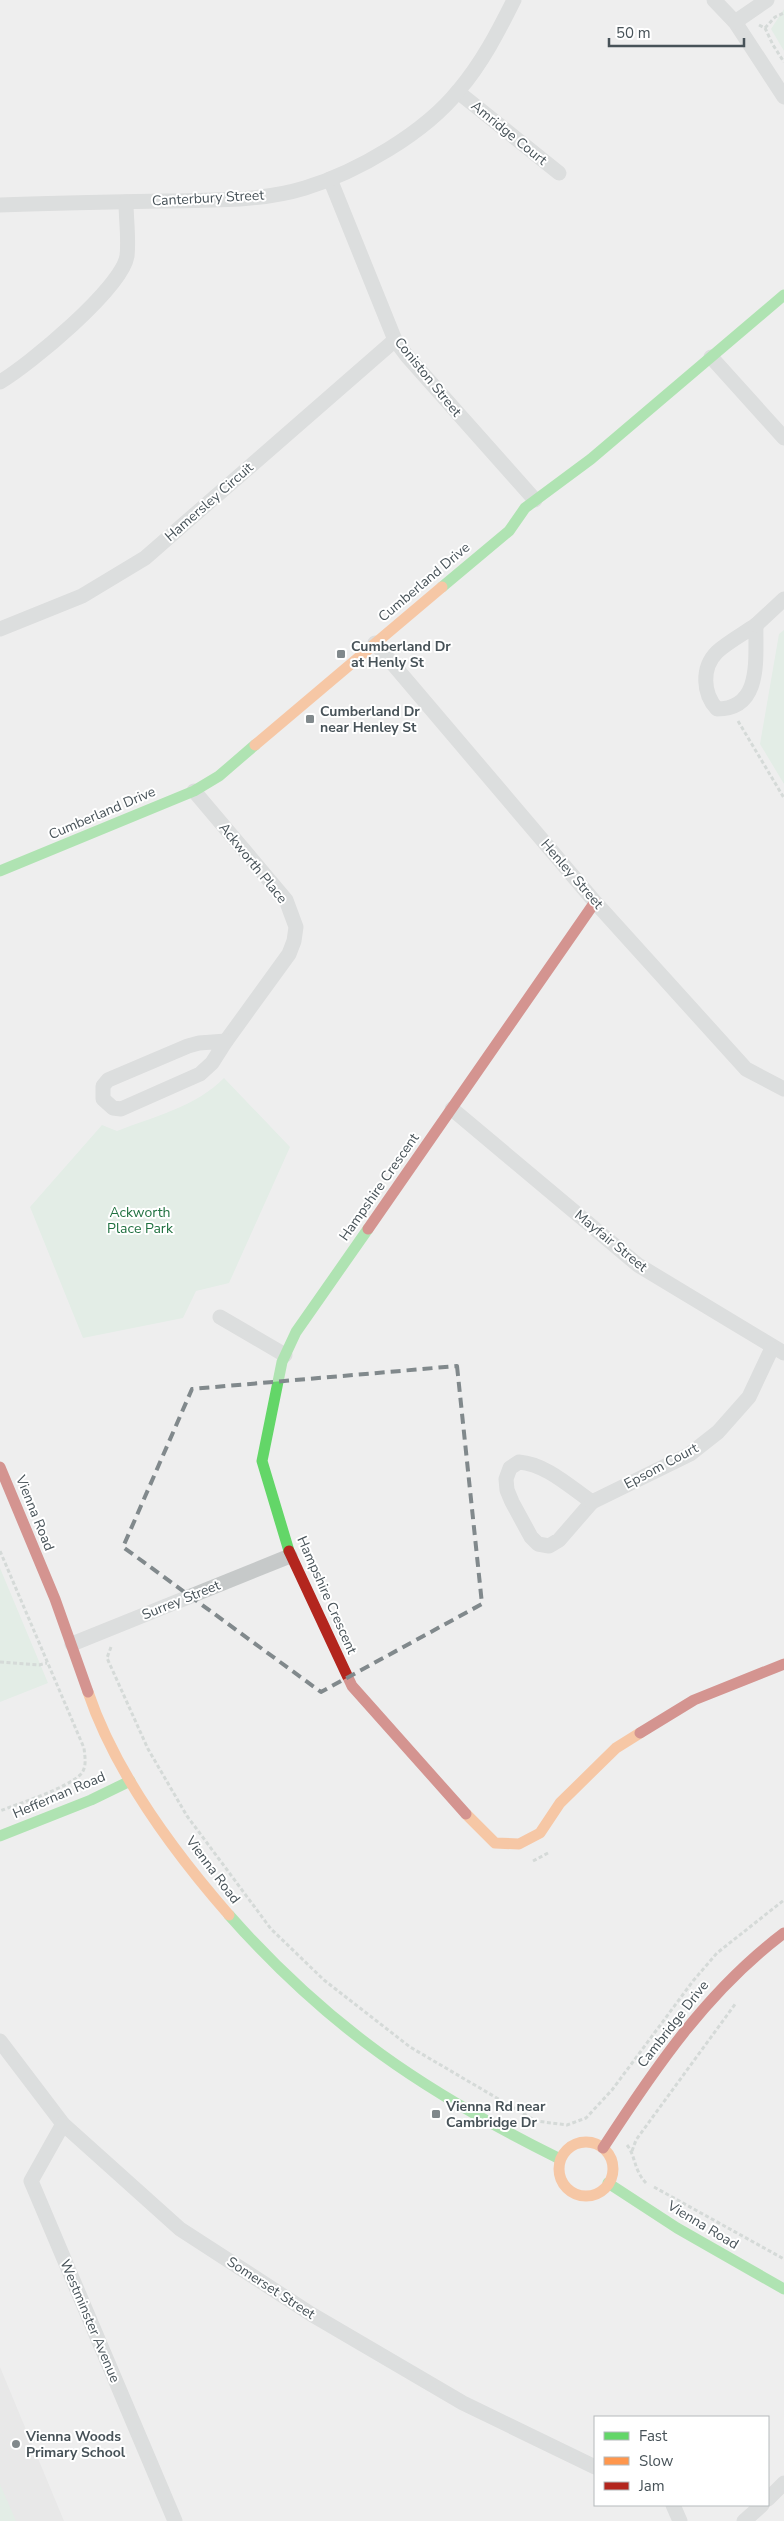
<svg xmlns="http://www.w3.org/2000/svg" width="784" height="2521" viewBox="0 0 784 2521" font-family="'Nunito Sans',sans-serif">
	<style>
		.education { fill: #e0dfdf }
		.park { fill: #d4ebdb }
		.lines { fill: none; stroke-linecap: round; stroke-linejoin: round }
		.path { stroke: #b6c0bc; stroke-width: 3; stroke-dasharray: 4 2.5; stroke-linecap: butt }
		.street { stroke: #c6c9c9; stroke-width: 15 }
		.fast { stroke: #63d668; stroke-width: 11 }
		.slow { stroke: #ff974d; stroke-width: 11 }
		.jam { stroke: #b3261e; stroke-width: 11 }
		.marked { fill: none; stroke: #81898c; stroke-width: 4; stroke-dasharray: 10 6; stroke-linejoin: round }
		.poi-dot { fill: #81898c; stroke: #fff; stroke-width: 2 }
		.labels { text-anchor: middle; dominant-baseline: central; stroke-width: 4; stroke-linejoin: round; paint-order: stroke }
		.street-label { font-size: 14px; fill: #475258; stroke: #fff }
		.poi-label { font-size: 14px; font-weight: bold; fill: #475258; stroke: #fff; text-anchor: start }
		.park-label { font-size: 14px; fill: #207140; stroke: #fff }
	</style>
	<rect width="100%" height="100%" fill="#eee"/>
	<polygon class="education" points="0,2367 64,2521 0,2521"/>
	<g class="park">
		<polygon points="784,9 784,51 771,29"/>
		<polygon points="784,630 784,784 760,744 779,634"/>
		<path d="M224,1078L290,1147L229,1283L196,1291L183,1318L83,1338L30,1207L102,1125L117,1131C153,1117 197,1106 224,1078Z"/>
		<polygon points="0,1568 48,1683 0,1702"/>
		<polygon points="0,2484 16,2521 0,2521"/>
	</g>
	<g class="lines">
		<g class="path">
			<polyline points="759,25 765,28 773,45 784,62"/>
			<polyline points="765,28 775,17 784,13"/>
			<polyline points="738,721 784,798"/>
			<path d="M0,1551L84,1748C85,1757 87,1767 81,1774C68,1788 20,1803 0,1811"/>
			<polyline points="111,1647 107,1658 148,1749 187,1816 271,1929 324,1980 410,2047 536,2121 567,2125 586,2118 612,2090 693,1981 717,1953 784,1900"/>
			<polyline points="0,1662 39,1665 47,1663"/>
			<polyline points="533,1861 550,1852"/>
			<path d="M627,2145C636,2156 633,2169 646,2183"/>
			<polyline points="632,2151 636,2140 736,2003"/>
			<polyline points="654,2187 784,2259"/>
		</g>
		<g class="street">
			<polyline points="714,0 735,22 784,97"/>
			<polyline points="735,22 767,0"/>
			<polyline points="458,92 559,173"/>
			<polyline points="330,179 395,340 407,356 535,500"/>
			<path d="M0,205C54,203 108,202 162,201C209,200 259,202 305,188C357,172 425,133 459,90C482,63 498,32 514,0"/>
			<polyline points="711,357 784,438"/>
			<path d="M0,382C29,365 122,288 127,256C129,239 126,219 126,202"/>
			<path d="M756,625C755,657 763,709 717,709C703,694 701,668 717,652C728,642 743,634 756,625Z"/>
			<polyline points="756,625 784,599"/>
			<polyline points="0,629 82,596 145,558 395,340"/>
			<polyline points="375,643 595,902 746,1069 784,1089"/>
			<polyline points="194,791 286,900 296,927 294,941 289,954 226,1041"/>
			<polygon points="226,1041 212,1063 200,1074 121,1109 113,1108 103,1099 103,1086 108,1080 188,1046 199,1043"/>
			<polyline points="452,1109 638,1265 784,1353"/>
			<polyline points="220,1317 285,1355"/>
			<path d="M519,1462C546,1464 570,1487 592,1502L559,1540L549,1546L538,1544L531,1537L512,1502L507,1490L506,1479L510,1468Z"/>
			<polyline points="592,1502 690,1454 718,1432 749,1397 772,1348"/>
			<polyline points="72,1644 290,1556"/>
			<polyline points="0,2041 63,2124 180,2229 311,2314 463,2403 595,2467"/>
			<polyline points="63,2124 31,2181 175,2521"/>
			<polyline points="768,2499 784,2483"/>
			<polyline points="673,2505 680,2521"/>
			<polyline points="744,2521 762,2505"/>
		</g>
		<g class="fast">
			<polyline points="442,587 509,531 525,508 591,459 784,295"/>
			<polyline points="0,871 194,791 219,776 255,745"/>
			<polyline points="289,1551 262,1461 282,1362 296,1332 368,1229"/>
			<polyline points="0,1836 91,1800 130,1781"/>
			<path d="M229,1915C329,2028 426,2093 560,2159"/>
			<polyline points="608,2183 677,2228 784,2289"/>
		</g>
		<g class="slow">
			<polyline points="255,745 442,587"/>
			<path d="M88,1692C115,1772 174,1852 229,1915"/>
			<polyline points="466,1814 495,1843 519,1844 540,1833 560,1803 616,1748 640,1733"/>
			<circle cx="586" cy="2169" r="27"/>
		</g>
		<g class="jam">
			<polyline points="368,1229 595,902"/>
			<polyline points="0,1467 55,1599 88,1692"/>
			<polyline points="289,1551 352,1686 466,1814"/>
			<polyline points="640,1733 694,1700 784,1664"/>
			<path d="M603,2148C655,2068 707,1991 784,1933"/>
		</g>
	</g>
	<path d="M0 0H784V2521H0ZM457,1366L482,1604L321,1692L123,1547L192,1389Z" fill="#eee" fill-opacity=".55" fill-rule="evenodd"/>
	<path class="marked" d="M457,1366L482,1604L321,1692L123,1547L192,1389Z"/>
	<g class="poi-dot">
		<rect x="336" y="649" width="10" height="10" rx="2.5"/>
		<rect x="305" y="714" width="10" height="10" rx="2.5"/>
		<rect x="431" y="2109" width="10" height="10" rx="2.5"/>
		<circle cx="16" cy="2444" r="5"/>
	</g>
	<g class="labels">
		<g class="street-label">
			<text transform="translate(509 133) rotate(39)">Amridge Court</text>
			<text transform="translate(208 198) rotate(-3)">Canterbury Street</text>
			<text transform="translate(428 377) rotate(51)">Coniston Street</text>
			<text transform="translate(209 502) rotate(-41)">Hamersley Circuit</text>
			<text transform="translate(424 582) rotate(-40)">Cumberland Drive</text>
			<text transform="translate(102 813) rotate(-23)">Cumberland Drive</text>
			<text transform="translate(253 863) rotate(51)">Ackworth Place</text>
			<text transform="translate(572 874) rotate(49)">Henley Street</text>
			<text transform="translate(379 1187) rotate(-55)">Hampshire Crescent</text>
			<text transform="translate(611 1241) rotate(39)">Mayfair Street</text>
			<text transform="translate(661 1466) rotate(-28)">Epsom Court</text>
			<text transform="translate(35 1513) rotate(68)">Vienna Road</text>
			<text transform="translate(327 1595) rotate(66)">Hampshire Crescent</text>
			<text transform="translate(181 1600) rotate(-22)">Surrey Street</text>
			<text transform="translate(59 1795) rotate(-23)">Heffernan Road</text>
			<text transform="translate(213 1870) rotate(53)">Vienna Road</text>
			<text transform="translate(673 2024) rotate(-52)">Cambridge Drive</text>
			<text transform="translate(703 2225) rotate(31)">Vienna Road</text>
			<text transform="translate(271 2288) rotate(33)">Somerset Street</text>
			<text transform="translate(90 2321) rotate(67)">Westminster Avenue</text>
		</g>
		<g class="poi-label">
			<text x="351" y="646">Cumberland Dr<tspan x="351" dy="16">at Henly St</tspan></text>
			<text x="320" y="711">Cumberland Dr<tspan x="320" dy="16">near Henley St</tspan></text>
			<text x="446" y="2106">Vienna Rd near<tspan x="446" dy="16">Cambridge Dr</tspan></text>
			<text x="26" y="2436">Vienna Woods<tspan x="26" dy="16">Primary School</tspan></text>
		</g>
		<g class="park-label">
			<text x="140" y="1212">Ackworth<tspan x="140" dy="16">Place Park</tspan></text>
		</g>
	</g>
	<rect x="594" y="2416" width="175" height="90" fill="#ffffff" stroke="#b5babc"/>
	<rect x="604" y="2432" width="25" height="8" fill="#63d668" stroke="#b5babc"/>
	<text x="639" y="2441" font-size="15" fill="#475258">Fast</text>
	<rect x="604" y="2457" width="25" height="8" fill="#ff974d" stroke="#b5babc"/>
	<text x="639" y="2466" font-size="15" fill="#475258">Slow</text>
	<rect x="604" y="2482" width="25" height="8" fill="#b3261e" stroke="#b5babc"/>
	<text x="639" y="2491" font-size="15" fill="#475258">Jam</text>
	<path d="M609 38v8h135v-8" fill="none" stroke="#475258" stroke-width="2.5"/>
	<text x="616" y="38" font-size="15" fill="#475258" stroke="#ffffff" stroke-width="4" paint-order="stroke">50 m</text>
</svg>
